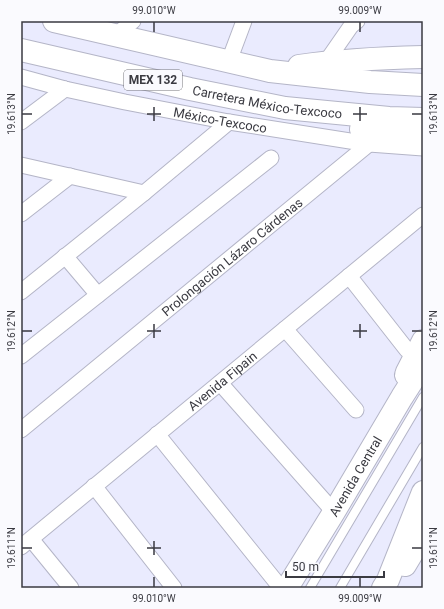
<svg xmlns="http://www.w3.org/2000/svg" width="444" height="609" viewBox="0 0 444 609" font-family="Roboto,sans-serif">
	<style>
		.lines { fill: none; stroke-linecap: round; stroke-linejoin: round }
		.lane-casing { stroke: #b4b5c7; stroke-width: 10 }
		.street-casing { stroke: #b4b5c7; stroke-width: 17 }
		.highway-casing { stroke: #b4b5c7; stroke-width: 24 }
		.lane { stroke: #fff; stroke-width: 8 }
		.street { stroke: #fff; stroke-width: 15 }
		.highway { stroke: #fff; stroke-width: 22 }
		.ticks { fill: none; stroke: #3a3a41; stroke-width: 1.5 }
		.labels { text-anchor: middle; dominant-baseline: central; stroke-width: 3; stroke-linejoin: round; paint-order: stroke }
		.shield { fill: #fafafe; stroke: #74747a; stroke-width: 1 }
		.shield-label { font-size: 12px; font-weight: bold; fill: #3a3a41 }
		.street-label { font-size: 13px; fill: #3a3a41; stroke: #fafafe }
		.neatline { fill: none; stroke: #3a3a41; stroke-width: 1.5 }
		.ticks-label { font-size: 10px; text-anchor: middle; fill: #3a3a41 }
	</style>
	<rect width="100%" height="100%" fill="#eaebfe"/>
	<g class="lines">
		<g class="lane-casing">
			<g id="lane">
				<polyline points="310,588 423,397"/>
				<polyline points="340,588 423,447"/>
			</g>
		</g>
		<g class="street-casing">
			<g id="street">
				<polyline points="116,35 133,21"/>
				<polyline points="229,61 244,21"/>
				<polyline points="326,62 351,26 357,21"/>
				<path id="s1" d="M21,77L65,89L125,102L229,122L369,144L423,148"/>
				<polyline points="21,122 65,89"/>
				<polyline points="21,165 144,193"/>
				<polyline points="21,214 70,176"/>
				<polyline points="65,256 98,295"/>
				<polyline points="349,276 407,350"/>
				<polyline points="21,292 144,193 229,122"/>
				<polyline points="285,329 356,410"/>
				<polyline points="21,356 271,158"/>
				<polyline points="220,383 334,512"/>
				<path id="s2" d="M21,430L369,144"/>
				<polyline points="157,434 281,588"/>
				<polyline points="94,486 174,588"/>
				<polyline points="31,539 71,588"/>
				<path id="s3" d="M21,547L423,215"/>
			</g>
		</g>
		<g class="highway-casing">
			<g id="highway">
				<polyline points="54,21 270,71 370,82 423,85"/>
				<path id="s4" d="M21,50L190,89L285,108L389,118L423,119"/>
				<path d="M299,66C340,60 381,58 423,57"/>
				<polyline points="361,129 423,138"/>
				<polyline points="406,375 407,372 423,341"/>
				<polyline points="405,565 423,535"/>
				<path id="s5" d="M287,588L334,512L402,397L423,364"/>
				<polyline points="383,588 388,580 423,492"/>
			</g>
		</g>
		<use href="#lane" class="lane"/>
		<use href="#street" class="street"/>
		<use href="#highway" class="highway"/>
	</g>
	<path class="ticks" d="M154,22V32M360,22V32M154,107V121M360,107V121M22,114H32M147,114H161M353,114H367M412,114H422M154,324V338M360,324V338M22,331H32M147,331H161M353,331H367M412,331H422M154,541V555M22,548H32M147,548H161M412,548H422M154,577V587M360,577V587"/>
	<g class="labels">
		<rect class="shield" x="124" y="70" width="58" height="20" rx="3"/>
		<g class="shield-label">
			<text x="153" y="80">MEX 132</text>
		</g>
		<g class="street-label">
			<text stroke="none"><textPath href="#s4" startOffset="252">Carretera México-Texcoco</textPath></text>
			<text stroke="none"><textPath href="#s1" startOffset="204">México-Texcoco</textPath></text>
			<text stroke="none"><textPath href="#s2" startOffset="273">Prolongación Lázaro Cárdenas</textPath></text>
			<text stroke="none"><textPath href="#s3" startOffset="261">Avenida Fipain</textPath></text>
			<text stroke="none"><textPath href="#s5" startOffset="131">Avenida Central</textPath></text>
		</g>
	</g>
	<rect width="444" height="609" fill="none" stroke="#fafafe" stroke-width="44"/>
	<path d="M286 571v6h98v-6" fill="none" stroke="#3a3a41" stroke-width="2"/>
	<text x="292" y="571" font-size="12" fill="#3a3a41" stroke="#fafafe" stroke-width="3" paint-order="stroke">50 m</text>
	<rect x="22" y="22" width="400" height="565" class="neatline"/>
	<g class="ticks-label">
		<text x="154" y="14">99.010°W</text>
		<text x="360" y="14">99.009°W</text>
		<text transform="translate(11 114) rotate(-90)" y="4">19.613°N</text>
		<text transform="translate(433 114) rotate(-90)" y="4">19.613°N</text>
		<text transform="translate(11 331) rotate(-90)" y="4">19.612°N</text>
		<text transform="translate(433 331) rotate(-90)" y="4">19.612°N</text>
		<text transform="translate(11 548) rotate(-90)" y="4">19.611°N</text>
		<text transform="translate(433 548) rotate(-90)" y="4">19.611°N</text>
		<text x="154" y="602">99.010°W</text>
		<text x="360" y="602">99.009°W</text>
	</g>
</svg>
